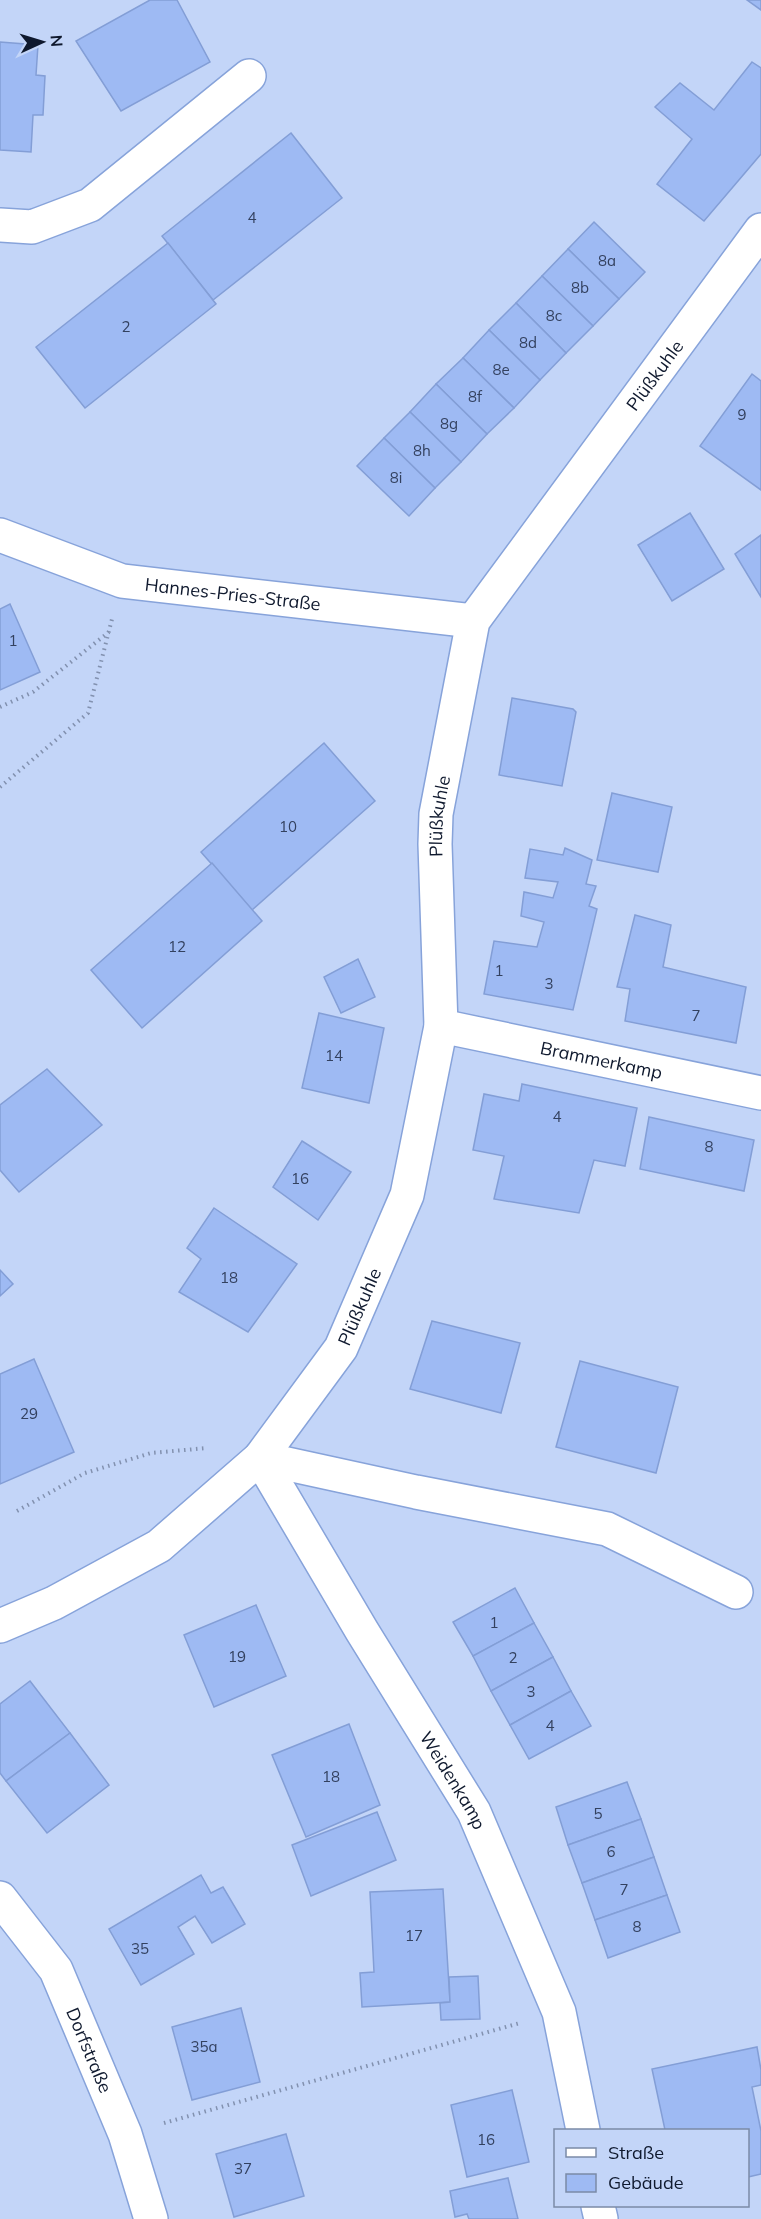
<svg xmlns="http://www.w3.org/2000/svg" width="761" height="2219" viewBox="0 0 761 2219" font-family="Mulish,sans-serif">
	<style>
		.building { fill: #9ebaf3; stroke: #839ed6; stroke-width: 1.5 }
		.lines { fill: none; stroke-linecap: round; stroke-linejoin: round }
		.minor-casing { stroke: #87a3da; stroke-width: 36 }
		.path { stroke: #8291af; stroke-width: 4; stroke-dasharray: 1.5 4.5; stroke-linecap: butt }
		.minor { stroke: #fff; stroke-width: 33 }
		.labels { text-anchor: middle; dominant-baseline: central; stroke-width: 4.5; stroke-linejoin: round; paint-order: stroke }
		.number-label { font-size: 15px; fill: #33415f }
		.street-label { font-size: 18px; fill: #0f192e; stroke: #c3d5f8 }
	</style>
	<rect width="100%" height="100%" fill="#c3d5f8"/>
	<g class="building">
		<polygon points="150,0 177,0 210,62 121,111 76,41"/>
		<polygon points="747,0 761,0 761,10"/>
		<polygon points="0,42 38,45 36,75 45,76 43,115 33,115 31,152 0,150"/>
		<polygon points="752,62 761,68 761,154 704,221 657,184 692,139 655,107 680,83 714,110"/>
		<polygon points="291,133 342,198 213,300 162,236"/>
		<polygon points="594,222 645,272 619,299 568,249"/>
		<polygon points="168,243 216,304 85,408 36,347"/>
		<polygon points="568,249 619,299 593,326 542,276"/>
		<polygon points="542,276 593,326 566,353 516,303"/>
		<polygon points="516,303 566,353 540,380 489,330"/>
		<polygon points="489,330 540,380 514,408 463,358"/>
		<polygon points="463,358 514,408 487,434 436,384"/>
		<polygon points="752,374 761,381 761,490 700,446"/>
		<polygon points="436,384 487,434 461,462 410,412"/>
		<polygon points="410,412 461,462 435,488 384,438"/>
		<polygon points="384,438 435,488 409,516 357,466"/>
		<polygon points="690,513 724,569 672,601 638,545"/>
		<polygon points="761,535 761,597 735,554"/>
		<polygon points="10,604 40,672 0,690 0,609"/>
		<polygon points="512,698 573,709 576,712 562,786 499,775"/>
		<polygon points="324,743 375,801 252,910 201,852"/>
		<polygon points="612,793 672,807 658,872 597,860"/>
		<polygon points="565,848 592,860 586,884 596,886 589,906 597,909 573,1010 484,994 494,941 537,947 544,922 521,916 524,892 553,898 558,882 525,878 530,849 563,855"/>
		<polygon points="212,863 262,921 142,1028 91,970"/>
		<polygon points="635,915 671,925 663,967 746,987 736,1043 625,1021 630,989 617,987"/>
		<polygon points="358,959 375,997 341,1013 324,977"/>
		<polygon points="319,1013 384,1028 369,1103 302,1088"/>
		<polygon points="47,1069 102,1125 19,1192 0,1170 0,1105"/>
		<polygon points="522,1084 637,1108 625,1166 594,1160 579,1213 494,1199 504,1156 473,1150 484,1094 519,1101"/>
		<polygon points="649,1117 754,1140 744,1191 640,1169"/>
		<polygon points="302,1141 351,1172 318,1220 273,1187"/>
		<polygon points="214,1208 297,1264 248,1332 179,1292 201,1259 187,1248"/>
		<polygon points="0,1270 13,1284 0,1296"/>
		<polygon points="432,1321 520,1343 501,1413 410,1389"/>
		<polygon points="34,1359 74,1452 0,1484 0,1374"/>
		<polygon points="580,1361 678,1387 656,1473 556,1447"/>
		<polygon points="515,1588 534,1623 473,1656 453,1622"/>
		<polygon points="256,1605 286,1676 214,1707 184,1635"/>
		<polygon points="534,1623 553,1657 491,1691 473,1656"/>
		<polygon points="553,1657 571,1691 510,1725 491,1691"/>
		<polygon points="30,1681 70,1733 6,1781 0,1773 0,1704"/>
		<polygon points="571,1691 591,1726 529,1759 510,1725"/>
		<polygon points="349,1724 380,1805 306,1837 272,1755"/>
		<polygon points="70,1733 109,1785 47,1833 6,1781"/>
		<polygon points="627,1782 641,1819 568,1845 556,1807"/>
		<polygon points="377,1812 396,1860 311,1896 292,1845"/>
		<polygon points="641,1819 654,1857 582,1883 568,1845"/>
		<polygon points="654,1857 667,1895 595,1920 582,1883"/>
		<polygon points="201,1875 211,1893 223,1887 245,1924 212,1943 195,1916 178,1927 194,1954 141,1985 109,1929"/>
		<polygon points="443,1889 450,2002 362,2007 360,1973 374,1972 370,1892"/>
		<polygon points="667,1895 680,1932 608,1958 595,1920"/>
		<polygon points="478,1976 480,2019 441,2020 440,2003 450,2002 449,1977"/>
		<polygon points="241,2008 260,2082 192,2100 172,2027"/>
		<polygon points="757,2047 761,2070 761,2085 752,2087 761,2131 761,2174 748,2177 748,2130 665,2130 652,2069"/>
		<polygon points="512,2090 529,2162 467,2177 451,2105"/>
		<polygon points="286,2134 304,2196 234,2217 216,2154"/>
		<polygon points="508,2178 518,2219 469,2219 467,2214 455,2217 450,2191"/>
	</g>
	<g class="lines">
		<g class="minor-casing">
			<g id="minor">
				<polyline points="0,225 32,227 90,205 249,76"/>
				<path id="s1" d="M0,535L122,581L473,621"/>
				<path id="s2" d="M441,1026L761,1093"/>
				<path id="s3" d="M260,1458L362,1631L474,1812L559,2012L583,2130"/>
				<polyline points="260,1458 416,1492 607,1529 736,1592"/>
				<path id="s4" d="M0,1626L54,1603L159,1546L260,1458L341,1348L407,1195L441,1026L435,844L436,814L473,621L761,230"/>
				<path id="s5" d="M0,1898L56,1970L125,2134L151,2219"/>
				<polyline points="598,2206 601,2219"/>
			</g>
		</g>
		<g class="path">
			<polyline points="0,707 33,692 109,632"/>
			<polyline points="0,787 88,713 112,619"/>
			<polyline points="17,1511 85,1473 151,1453 207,1448"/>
			<polyline points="164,2123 520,2023"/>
		</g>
		<use href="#minor" class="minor"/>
	</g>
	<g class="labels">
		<g class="number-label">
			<text x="252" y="217">4</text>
			<text x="607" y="260">8a</text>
			<text x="580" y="287">8b</text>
			<text x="554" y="315">8c</text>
			<text x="126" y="326">2</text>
			<text x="528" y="342">8d</text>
			<text x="501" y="369">8e</text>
			<text x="475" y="396">8f</text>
			<text x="742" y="414">9</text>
			<text x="449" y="423">8g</text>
			<text x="422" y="450">8h</text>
			<text x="396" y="477">8i</text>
			<text x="13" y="640">1</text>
			<text x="288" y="826">10</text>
			<text x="177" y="946">12</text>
			<text x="499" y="970">1</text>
			<text x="549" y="983">3</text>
			<text x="696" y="1015">7</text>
			<text x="334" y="1055">14</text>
			<text x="557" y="1116">4</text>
			<text x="709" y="1146">8</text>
			<text x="300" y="1178">16</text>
			<text x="229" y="1277">18</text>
			<text x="29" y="1413">29</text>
			<text x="494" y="1622">1</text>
			<text x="237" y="1656">19</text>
			<text x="513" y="1657">2</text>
			<text x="531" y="1691">3</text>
			<text x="550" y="1725">4</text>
			<text x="331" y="1776">18</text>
			<text x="598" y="1813">5</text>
			<text x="611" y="1851">6</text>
			<text x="624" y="1889">7</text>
			<text x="637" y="1926">8</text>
			<text x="414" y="1935">17</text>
			<text x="140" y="1948">35</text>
			<text x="204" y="2046">35a</text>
			<text x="486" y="2139">16</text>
			<text x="243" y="2168">37</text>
		</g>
		<g class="street-label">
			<text stroke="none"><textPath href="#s4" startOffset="1502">Plüßkuhle</textPath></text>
			<text stroke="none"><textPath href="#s1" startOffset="242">Hannes-Pries-Straße</textPath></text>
			<text stroke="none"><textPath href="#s4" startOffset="998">Plüßkuhle</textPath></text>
			<text stroke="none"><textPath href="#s2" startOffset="164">Brammerkamp</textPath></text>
			<text stroke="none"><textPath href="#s4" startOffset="494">Plüßkuhle</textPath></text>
			<text stroke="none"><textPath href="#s3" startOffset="376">Weidenkamp</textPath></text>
			<text stroke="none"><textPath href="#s5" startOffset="178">Dorfstraße</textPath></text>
		</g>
	</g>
	<rect x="554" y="2129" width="195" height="78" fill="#c3d5f8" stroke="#7b8aa7" stroke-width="1.5"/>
	<rect x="566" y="2148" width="30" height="9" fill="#ffffff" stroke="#7b8aa7" stroke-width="1.5"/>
	<text x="608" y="2159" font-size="18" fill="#0f192e">Straße</text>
	<rect x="566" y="2174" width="30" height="18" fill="#9ebaf3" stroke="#7b8aa7" stroke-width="1.5"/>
	<text x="608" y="2189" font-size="18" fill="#0f192e">Gebäude</text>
	<g transform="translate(42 42) rotate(86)" stroke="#c3d5f8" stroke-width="4.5" paint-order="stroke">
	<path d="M0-4.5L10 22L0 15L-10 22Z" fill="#0f192e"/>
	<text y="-9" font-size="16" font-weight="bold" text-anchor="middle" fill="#0f192e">N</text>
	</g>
</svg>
